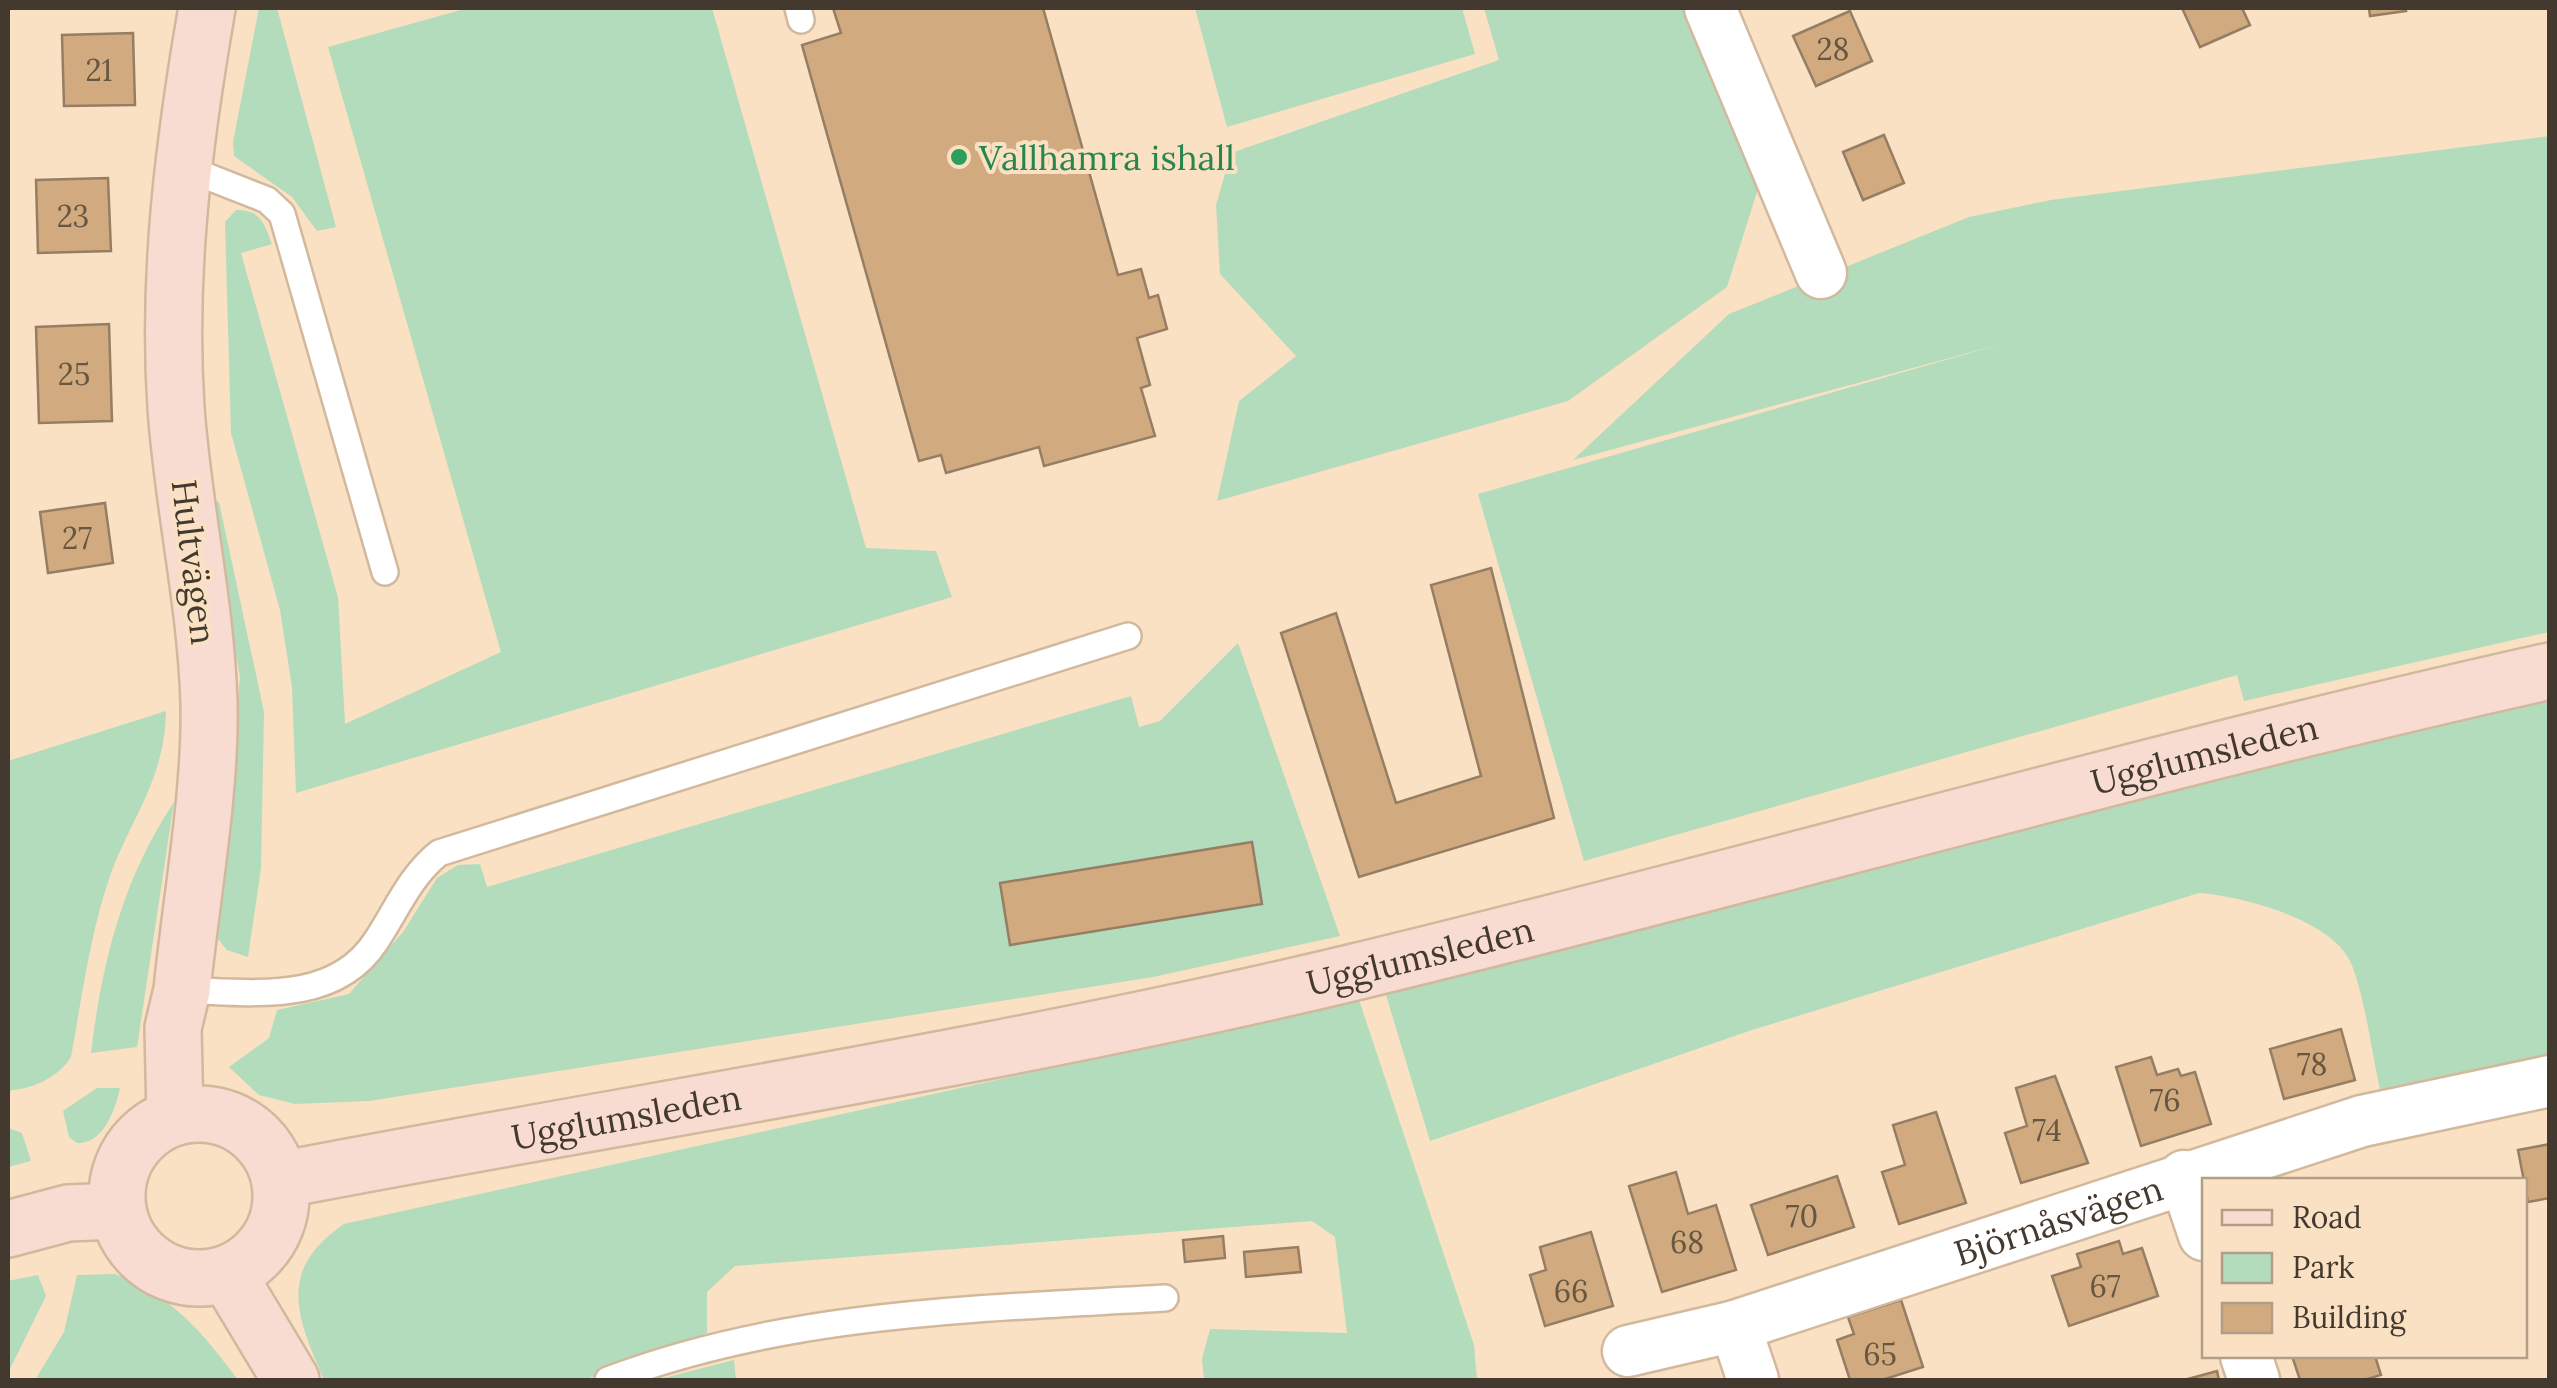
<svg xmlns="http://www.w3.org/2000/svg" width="2557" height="1388" viewBox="0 0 2557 1388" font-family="Lora,serif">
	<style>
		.green { fill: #b2dcbc }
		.building { fill: #d1ab7f; stroke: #957e64; stroke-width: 2.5 }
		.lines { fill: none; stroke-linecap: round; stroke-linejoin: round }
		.lane-casing { stroke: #d2b99d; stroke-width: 30 }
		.street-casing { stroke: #d2b99d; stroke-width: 55 }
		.secondary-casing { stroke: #d2b99d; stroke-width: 60 }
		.lane { stroke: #fff; stroke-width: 25 }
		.street { stroke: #fff; stroke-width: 50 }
		.secondary { stroke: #f8dcd2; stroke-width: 55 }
		.leisure-dot { fill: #2e9e5b; stroke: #fae1c4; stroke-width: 4 }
		.labels { text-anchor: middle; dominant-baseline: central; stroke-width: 8; stroke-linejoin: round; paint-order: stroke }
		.number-label { font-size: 30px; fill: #665642 }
		.leisure-label { font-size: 35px; fill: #27864d; stroke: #fae1c4; text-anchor: start }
		.street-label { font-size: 35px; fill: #43392e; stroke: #fae1c4 }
	</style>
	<rect width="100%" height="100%" fill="#fae1c4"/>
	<g class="green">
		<polygon points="259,8 277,8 336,227 317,231 292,197 234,156 233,142"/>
		<path d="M468,8H712L866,548L936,551L952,597L296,793L292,687L280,610L231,433L225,222L236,210C261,210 264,223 272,244L241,253L338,597L345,724L501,652L328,47Z"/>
		<polygon points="1195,8 1462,8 1475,54 1227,127"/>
		<polygon points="1484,8 1693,8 1763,173 1727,287 1568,401 1217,501 1239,401 1296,356 1220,274 1216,205 1231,153 1499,60"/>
		<polygon points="2549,136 2549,632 2244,701 2237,675 1584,861 1478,494 2005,343 1573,460 1729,314 1969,217 2051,200"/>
		<polygon points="209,500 219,502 264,712 261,868 248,957 227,950 218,939 240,677"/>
		<polygon points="1238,643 1340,936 1153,977 369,1101 295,1104 259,1095 229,1067 269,1038 277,1010 349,994 403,932 437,878 458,865 480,864 487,887 1131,696 1139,727 1160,721"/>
		<path d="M2549,682V1055L2380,1089C2372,1054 2364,991 2350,961C2330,919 2241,896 2199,893L1752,1030L1430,1141L1386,995L1970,822Z"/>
		<path d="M166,711C165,779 132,816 110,876C90,934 82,997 71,1057C57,1079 33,1088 8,1091V761Z"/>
		<path d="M174,802L137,1047L91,1053C102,961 122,881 174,802Z"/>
		<path d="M1359,1000L1474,1345L1477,1380H1204L1202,1359L1210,1329L1347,1333L1335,1237L1312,1221L735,1266L707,1292V1333L584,1380H324C296,1315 277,1270 344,1224Z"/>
		<path d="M97,1088H120C115,1111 103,1144 77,1143L69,1137L63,1111Z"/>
		<polygon points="8,1128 22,1133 31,1161 8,1167"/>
		<path d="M115,1274C172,1295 203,1333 238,1380H35L64,1332L77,1275Z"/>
		<polygon points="38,1275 46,1296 8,1373 8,1281"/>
		<polygon points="734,1360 736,1380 656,1380"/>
	</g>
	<g class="building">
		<polygon points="833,8 1043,8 1118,275 1141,269 1149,298 1158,295 1167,329 1137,338 1150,385 1141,388 1155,436 1044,466 1039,447 946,473 941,455 919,461 802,45 841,33"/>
		<polygon points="2182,8 2242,8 2250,25 2200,47"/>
		<polygon points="2369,8 2405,8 2406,11 2370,16"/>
		<polygon points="1850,11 1872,61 1816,86 1793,36"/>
		<polygon points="133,33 135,105 64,106 62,35"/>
		<polygon points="1884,135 1904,183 1863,200 1843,152"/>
		<polygon points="108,178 111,251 38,253 36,180"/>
		<polygon points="109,324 112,421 39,423 36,327"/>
		<polygon points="105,503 113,563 48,573 40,512"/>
		<polygon points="1491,568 1554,818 1359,877 1281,633 1336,613 1396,803 1481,776 1431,585"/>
		<polygon points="1252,842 1262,904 1010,945 1000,883"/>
		<polygon points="2341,1029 2355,1080 2284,1099 2270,1049"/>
		<polygon points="2151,1057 2157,1075 2178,1069 2181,1076 2195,1072 2211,1124 2141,1146 2116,1067"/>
		<polygon points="2055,1076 2088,1163 2021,1183 2005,1133 2027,1126 2016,1088"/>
		<polygon points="1936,1112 1966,1203 1899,1224 1882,1172 1905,1165 1893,1125"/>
		<polygon points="2550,1144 2550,1198 2528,1202 2518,1150"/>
		<polygon points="1676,1172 1688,1214 1716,1205 1736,1270 1662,1292 1629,1186"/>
		<polygon points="1837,1176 1854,1227 1768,1255 1751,1205"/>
		<polygon points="1591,1232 1613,1306 1545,1326 1530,1275 1546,1270 1540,1247"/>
		<polygon points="1223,1236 1225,1258 1185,1262 1183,1240"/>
		<polygon points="2119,1241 2123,1254 2142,1248 2158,1296 2069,1326 2052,1276 2081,1267 2077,1254"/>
		<polygon points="1298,1247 1301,1272 1246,1277 1244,1252"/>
		<polygon points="1901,1300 1923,1367 1882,1380 1850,1380 1837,1340 1854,1334 1848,1317"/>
		<polygon points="2292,1356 2375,1356 2381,1375 2364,1380 2300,1380"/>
		<polygon points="2217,1371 2219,1380 2184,1380"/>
	</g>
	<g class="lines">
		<g class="lane-casing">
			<g id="lane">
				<polyline points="798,8 801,20"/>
				<polyline points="183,167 267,200 282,214 385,572"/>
				<path d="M182,990C249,992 334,1006 376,941C396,911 410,876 439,853L1128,636"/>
				<path d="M608,1380C787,1312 976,1309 1165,1298"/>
			</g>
		</g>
		<g class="street-casing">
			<g id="street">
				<polyline points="1710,8 1821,273"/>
				<polyline points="2184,1176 2204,1235"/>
				<polyline points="1735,1326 1753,1380"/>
				<path id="s1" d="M1628,1351L1735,1326L2362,1121L2550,1081"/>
				<polyline points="2246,1356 2254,1380"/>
			</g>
		</g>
		<g class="secondary-casing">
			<g id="secondary">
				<circle cx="199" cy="1196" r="82"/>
				<path d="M175,1117L173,1028L182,990C191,899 211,793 209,703C206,603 183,507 176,408C167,274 184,140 207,8"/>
				<path id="s2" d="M280,1180C639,1111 1002,1057 1359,971C1757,875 2150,760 2550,671"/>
				<polyline points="8,1229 68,1213 117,1211"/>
				<polyline points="228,1275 291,1380"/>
			</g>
		</g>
		<use href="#lane" class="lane"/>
		<use href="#street" class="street"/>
		<use href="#secondary" class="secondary"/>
	</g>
	<circle class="leisure-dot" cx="959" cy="157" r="10"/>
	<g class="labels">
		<g class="number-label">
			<text x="1833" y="49">28</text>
			<text x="99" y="70">21</text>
			<text x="73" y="216">23</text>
			<text x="74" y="374">25</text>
			<text x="77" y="538">27</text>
			<text x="2312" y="1064">78</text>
			<text x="2165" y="1100">76</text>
			<text x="2047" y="1130">74</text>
			<text x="1802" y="1216">70</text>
			<text x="1687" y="1242">68</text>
			<text x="2105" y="1286">67</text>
			<text x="1571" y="1291">66</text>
			<text x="1880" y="1354">65</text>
		</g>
		<g class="leisure-label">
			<text x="979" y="157">Vallhamra ishall</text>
		</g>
		<g class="street-label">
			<text transform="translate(194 562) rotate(83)">Hultvägen</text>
			<text stroke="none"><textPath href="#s2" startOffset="1972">Ugglumsleden</textPath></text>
			<text stroke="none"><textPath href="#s2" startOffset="1162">Ugglumsleden</textPath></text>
			<text stroke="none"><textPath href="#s2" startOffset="352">Ugglumsleden</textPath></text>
			<text stroke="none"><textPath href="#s1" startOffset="450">Björnåsvägen</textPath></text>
		</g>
	</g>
	<rect width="2557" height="1388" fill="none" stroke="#43392e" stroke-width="20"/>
	<rect x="2202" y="1178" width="325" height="180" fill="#fae1c4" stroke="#b19e88" stroke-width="2.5"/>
	<rect x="2222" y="1210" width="50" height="15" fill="#f8dcd2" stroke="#b19e88" stroke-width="2.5"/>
	<text x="2292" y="1228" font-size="30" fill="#43392e">Road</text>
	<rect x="2222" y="1253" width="50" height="30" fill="#b2dcbc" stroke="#b19e88" stroke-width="2.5"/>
	<text x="2292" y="1278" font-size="30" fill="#43392e">Park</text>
	<rect x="2222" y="1303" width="50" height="30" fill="#d1ab7f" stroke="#b19e88" stroke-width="2.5"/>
	<text x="2292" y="1328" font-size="30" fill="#43392e">Building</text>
</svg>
